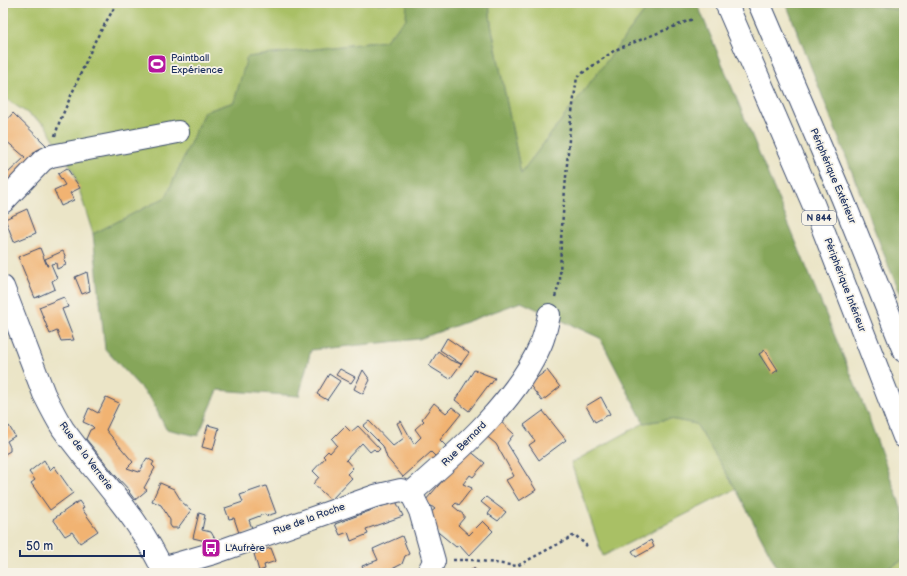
<svg xmlns="http://www.w3.org/2000/svg" width="907" height="576" viewBox="0 0 907 576" font-family="'Balsamiq Sans',sans-serif">
	<style>
		.green { fill: #a9c065; stroke: #627862 }
		.forest { fill: #86a65a; stroke: #506a5c }
		.building { fill: #f1b372 }
		.lines { fill: none; stroke-linecap: round; stroke-linejoin: round }
		.minor-casing { stroke: #3a4a6e; stroke-width: 24 }
		.highway-casing { stroke: #3a4a6e; stroke-width: 24 }
		.path { stroke: #3a4a6e; stroke-width: 2.5; stroke-dasharray: 3 3; stroke-linecap: butt }
		.minor { stroke: #fff; stroke-width: 22 }
		.highway { stroke: #fff; stroke-width: 22 }
		.labels { text-anchor: middle; dominant-baseline: central; stroke-width: 3.5; stroke-linejoin: round; paint-order: stroke }
		.shield { fill: #f7f3e8; stroke: #5d6a87; stroke-width: 1 }
		.shield-label { font-size: 9px; font-weight: bold; fill: #1b2f5e }
		.poi-label { font-size: 10px; fill: #1b2f5e; stroke: #f7f3e8; text-anchor: start }
		.street-label { font-size: 10px; fill: #1b2f5e; stroke: #f7f3e8 }
	</style>
	<rect width="100%" height="100%" fill="#f7f3e8"/>
	<filter id="ink" filterUnits="userSpaceOnUse"><feTurbulence type="fractalNoise" baseFrequency=".025" numOctaves="2"/><feDisplacementMap in="SourceGraphic" scale="8" xChannelSelector="R" yChannelSelector="G"/><feConvolveMatrix kernelMatrix="1 2 1 2 8 2 1 2 1" color-interpolation-filters="sRGB"/></filter>
	<filter id="wash" filterUnits="userSpaceOnUse"><feTurbulence type="fractalNoise" baseFrequency=".012" numOctaves="4" result="noise"/><feDisplacementMap in="SourceGraphic" scale="16" xChannelSelector="R" yChannelSelector="G"/><feGaussianBlur stdDeviation="0.9" result="paint"/><feColorMatrix in="noise" values="0 0 0 0 0 0 0 0 0 0 0 0 0 0 0 0 0 1.4 0 .05"/><feComposite in="paint" operator="in"/></filter>
	<g filter="url(#wash)">
		<rect width="100%" height="100%" fill="#ebe5c7"/>
		<g class="green">
			<polygon points="3,3 407,3 406,19 385,41 248,57 234,102 204,112 166,197 93,234 73,170 45,125 3,97"/>
			<polygon points="489,3 651,3 521,173 491,24"/>
			<polygon points="858,3 904,3 904,11"/>
			<polygon points="670,419 696,424 736,489 603,556 571,463 644,423"/>
			<polygon points="904,560 904,573 878,573"/>
		</g>
		<g class="forest">
			<polygon points="407,3 489,3 491,24 521,173 651,3 697,3 868,416 904,515 904,560 878,573 780,573 736,489 696,424 670,419 644,423 600,338 521,302 419,339 311,350 299,396 218,390 198,436 166,429 151,399 105,349 93,234 166,197 204,112 234,102 247,57 385,41 406,19"/>
			<polygon points="786,3 858,3 904,11 904,301 889,267"/>
		</g>
		<g id="blocks">
			<g class="building">
				<polygon points="13,113 46,145 3,192 3,171 4,169 8,173 25,157 5,140 6,139 3,136 3,124"/>
				<polygon points="67,168 80,188 70,193 74,200 61,206 54,190 65,185 58,174"/>
				<polygon points="27,209 36,233 14,242 5,219"/>
				<polygon points="40,248 47,266 48,266 45,259 63,251 66,258 64,259 66,265 57,269 56,263 51,264 57,278 52,281 55,289 35,298 18,257"/>
				<polygon points="87,272 90,291 82,294 75,277"/>
				<polygon points="64,297 68,307 62,309 74,340 61,341 57,331 50,334 39,307"/>
				<polygon points="447,338 469,353 461,364 450,379 429,366 438,351 450,360 461,364 440,350"/>
				<polygon points="765,350 778,370 772,374 759,354"/>
				<polygon points="340,369 355,377 351,383 336,375"/>
				<polygon points="363,370 370,380 363,394 354,389"/>
				<polygon points="474,370 495,378 491,384 490,383 469,411 455,400"/>
				<polygon points="547,370 560,387 542,401 529,384"/>
				<polygon points="329,374 340,381 327,400 317,394"/>
				<polygon points="106,397 119,403 106,430 133,462 127,468 139,472 143,466 142,466 147,458 154,462 152,465 155,468 144,488 147,490 135,500 129,492 130,491 116,476 86,439 90,430 94,428 92,426 83,422 89,408 98,413"/>
				<polygon points="601,397 610,414 595,422 586,406"/>
				<polygon points="434,403 446,413 452,407 461,414 440,440 446,446 436,457 431,452 403,477 387,458 383,446 363,426 369,421 393,446 404,438 397,423 401,421 414,444 421,437 415,429 424,421 422,419"/>
				<polygon points="543,411 566,440 539,460 529,445 535,441 524,425"/>
				<polygon points="497,418 514,434 507,443 536,490 519,501 506,480 514,476 496,444 484,434"/>
				<polygon points="3,420 7,427 9,426 15,436 7,441 10,447 10,451 3,455"/>
				<polygon points="208,425 219,428 213,450 202,447"/>
				<polygon points="345,426 351,432 358,426 380,449 377,452 374,449 370,452 362,443 346,460 353,468 347,474 352,478 331,500 313,484 319,477 313,471 325,458 323,456 328,451 330,453 337,445 332,439"/>
				<polygon points="469,450 485,463 473,477 470,475 463,484 472,488 459,505 456,503 453,506 464,515 464,518 458,525 469,535 483,521 493,531 469,556 459,545 456,547 433,528 426,516 435,509 425,501"/>
				<polygon points="44,460 50,470 54,466 73,493 50,510 31,483 35,480 29,472"/>
				<polygon points="160,483 174,489 182,502 191,510 178,528 172,528 170,525 170,520 161,505 152,501"/>
				<polygon points="266,486 276,513 266,516 265,514 249,520 253,531 240,536 234,518 229,519 225,508 243,502 240,495"/>
				<polygon points="486,497 506,512 498,521 488,514 491,510 481,502"/>
				<polygon points="79,501 84,508 82,509 98,531 80,543 72,532 65,536 53,519"/>
				<polygon points="396,501 403,516 366,529 368,534 351,541 348,532 340,535 335,524"/>
				<polygon points="199,513 205,515 202,530 211,532 215,539 214,543 193,538"/>
				<polygon points="402,536 409,554 405,556 402,564 384,573 365,573 362,566 378,560 373,549"/>
				<polygon points="651,540 654,547 636,557 632,551"/>
				<polygon points="271,548 276,561 264,565 265,569 259,571 254,554 260,552 259,551"/>
				<polygon points="474,568 478,573 467,573"/>
			</g>
		</g>
	</g>
	<g filter="url(#ink)">
		<use href="#blocks" fill-opacity="0" stroke="#3a4a6e" stroke-width="1"/>
		<g class="lines">
			<g class="minor-casing">
				<g id="minor">
					<polyline points="3,202 43,160 51,156 178,132"/>
					<path d="M3,287L44,394C50,406 56,418 63,429C97,476 141,519 164,573"/>
					<path d="M411,493C457,453 516,402 541,344C545,335 547,324 549,315"/>
					<polyline points="411,493 420,511 434,561 428,573"/>
					<polyline points="162,568 214,553 375,496 401,490 411,493"/>
				</g>
			</g>
			<g class="highway-casing">
				<g id="highway">
					<polyline points="726,3 814,206 904,437"/>
					<polyline points="759,3 842,197 904,351"/>
				</g>
			</g>
			<g class="path">
				<polyline points="55,136 59,123 95,41 117,3"/>
				<polyline points="555,297 560,281 561,239 570,127 577,77 615,50 693,19"/>
				<polyline points="453,560 473,560 517,566 575,535 587,546"/>
			</g>
			<use href="#minor" class="minor"/>
			<use href="#highway" class="highway"/>
		</g>
	</g>
	<defs>
		<g id="stadium-square" transform="scale(1)"><rect x="-9" y="-9" width="18" height="18" rx="4" fill="#b5179e" stroke="#f7f3e8"/><path d="M0-5a6.5 5 0 1 0 0 10a6.5 5 0 1 0 0-10ZM-3.5-1.8h7v3.6h-7Z" fill="#fff"/></g>
		<g id="bus-square" transform="scale(1)"><rect x="-9" y="-9" width="18" height="18" rx="4" fill="#b5179e" stroke="#f7f3e8"/><path d="M-5-6H5V4H4V6H2V4H-2V6H-4V4H-5ZM-3.5-4V0h7V-4ZM-3.5 1.2v1.5H-2V1.2ZM2 1.2v1.5H3.5V1.2Z" fill="#fff"/></g>
	</defs>
	<g fill-rule="evenodd">
		<use href="#stadium-square" x="157" y="64"/>
		<use href="#bus-square" x="211" y="548"/>
	</g>
	<g class="labels">
		<rect class="shield" x="802" y="211" width="34" height="14" rx="3"/>
		<g class="shield-label">
			<text x="819" y="218">N 844</text>
		</g>
		<g class="poi-label">
			<text x="171" y="58">Paintball<tspan x="171" dy="12">Expérience</tspan></text>
			<text x="225" y="548">L'Aufrère</text>
		</g>
		<g class="street-label">
			<text transform="translate(833 176) rotate(67)">Périphérique Extérieur</text>
			<text transform="translate(845 285) rotate(69)">Périphérique Intérieur</text>
			<text transform="translate(464 444) rotate(-45)">Rue Bernard</text>
			<text transform="translate(86 456) rotate(53)">Rue de la Verrerie</text>
			<text transform="translate(309 519) rotate(-20)">Rue de la Roche</text>
		</g>
	</g>
	<rect width="907" height="576" fill="none" stroke="#f7f3e8" stroke-width="16"/>
	<path d="M20 550v6h124v-6" fill="none" stroke="#1b2f5e" stroke-width="2"/>
	<text x="26" y="550" font-size="12" fill="#1b2f5e" stroke="#f7f3e8" stroke-width="3" paint-order="stroke">50 m</text>
</svg>
